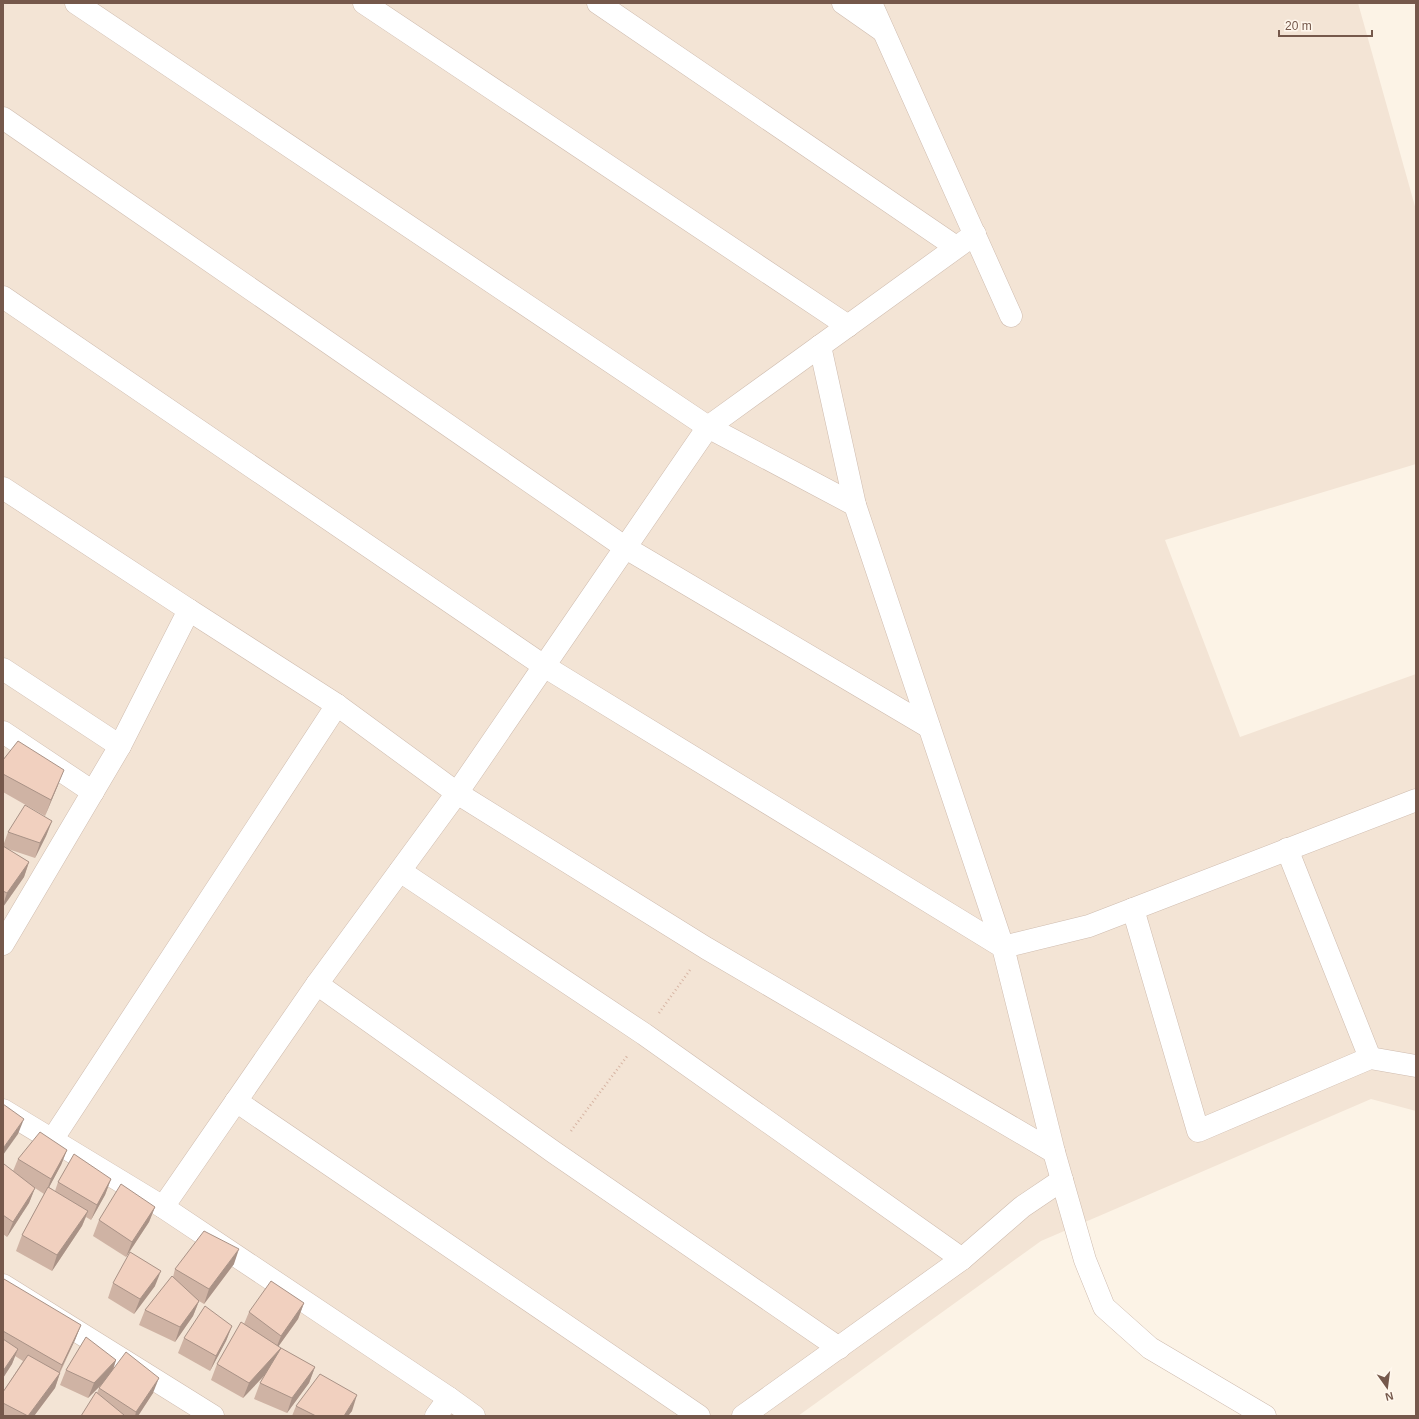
<svg xmlns="http://www.w3.org/2000/svg" width="1419" height="1419" viewBox="0 0 1419 1419" font-family="Arial,sans-serif">
	<style>
		.residential { fill: #f3e4d5 }
		.lines { fill: none; stroke-linecap: round; stroke-linejoin: round }
		.street-casing { stroke: #cfbcaf; stroke-width: 23 }
		.path { stroke: #d6b3a2; stroke-width: 2.5; stroke-dasharray: 1 3; stroke-linecap: butt }
		.street { stroke: #fff; stroke-width: 22 }
		.wall { fill: #cfb3a4 }
		.shaded-wall { fill: #a99286 }
		.building { fill: #f1d0bf; stroke: #a99286 }
	</style>
	<rect width="100%" height="100%" fill="#fcf3e6"/>
	<polygon class="residential" points="3,3 1358,3 1416,210 1416,464 1165,540 1240,737 1416,674 1416,1111 1371,1099 1041,1241 798,1416 3,1416"/>
	<g class="lines">
		<g class="street-casing">
			<g id="street">
				<polyline points="76,3 708,427 855,505 1003,947 1054,1152 1085,1260 1104,1307 1150,1348 1265,1416"/>
				<polyline points="364,3 848,326"/>
				<polyline points="598,3 956,247"/>
				<polyline points="843,3 883,31"/>
				<polyline points="871,3 1011,316"/>
				<polyline points="3,118 626,548 929,727"/>
				<polyline points="3,297 544,666 1003,947 1089,926 1416,800"/>
				<polyline points="820,346 855,505"/>
				<polyline points="3,488 189,610 120,746 3,944"/>
				<polyline points="189,610 337,705 457,793 706,948 1054,1152"/>
				<polyline points="3,669 120,746"/>
				<polyline points="3,732 93,792"/>
				<polyline points="1287,849 1370,1058"/>
				<polyline points="400,871 644,1034 962,1259"/>
				<polyline points="1133,909 1198,1131 1370,1058 1416,1066"/>
				<polyline points="317,984 555,1153 839,1348"/>
				<polyline points="236,1101 699,1416"/>
				<polyline points="3,1110 163,1207 449,1398"/>
				<polyline points="52,1140 337,705"/>
				<polyline points="163,1207 317,984 457,793 708,427 975,234"/>
				<polyline points="3,1285 213,1416"/>
				<polyline points="436,1416 449,1398 474,1416"/>
				<polyline points="743,1416 962,1259 1022,1207 1062,1180"/>
			</g>
		</g>
		<g class="path">
			<polyline points="659,1013 690,970"/>
			<polyline points="571,1131 628,1055"/>
		</g>
		<use href="#street" class="street"/>
	</g>
	<g class="wall">
		<polygon points="3,760 58,785 45,816 3,792"/>
		<polygon points="52,821 46,836 35,858 8,849 29,862 24,877 3,907 3,846 8,832"/>
		<polygon points="67,1150 61,1165 49,1187 55,1191 58,1182 111,1179 105,1195 91,1220 86,1217 82,1226 52,1271 16,1251 22,1235 44,1194 35,1188 29,1203 7,1237 3,1234 3,1165 13,1171 18,1159"/>
		<polygon points="155,1207 149,1222 126,1257 93,1236 99,1220"/>
		<polygon points="234,1264 204,1304 199,1301 193,1316 175,1342 139,1325 145,1310 173,1277 175,1269"/>
		<polygon points="3,1281 81,1325 75,1340 60,1373 55,1388 34,1416 3,1416 3,1392 23,1361 15,1356 12,1364 3,1378"/>
		<polygon points="113,1283 155,1286 134,1314 108,1298"/>
		<polygon points="304,1303 298,1319 278,1347 315,1367 309,1383 287,1413 254,1399 260,1383 265,1375 243,1398 211,1380 217,1364 244,1324 249,1312"/>
		<polygon points="232,1326 226,1341 210,1371 178,1353 184,1338"/>
		<polygon points="116,1360 113,1370 153,1393 138,1416 81,1416 97,1393 99,1388 100,1386 88,1398 60,1385 66,1370"/>
		<polygon points="296,1406 352,1411 348,1416 292,1416"/>
	</g>
	<g class="shaded-wall">
		<polygon points="64,770 58,785 45,816 51,800"/>
		<polygon points="52,821 46,836 35,858 40,843"/>
		<polygon points="29,862 24,877 3,907 3,905 7,893"/>
		<polygon points="24,1119 18,1134 3,1155 3,1149 4,1147"/>
		<polygon points="67,1150 61,1165 45,1195 51,1179"/>
		<polygon points="111,1179 105,1195 91,1220 97,1205"/>
		<polygon points="35,1188 29,1203 7,1237 13,1222"/>
		<polygon points="155,1207 149,1222 126,1257 132,1242"/>
		<polygon points="88,1211 82,1226 52,1271 57,1255"/>
		<polygon points="239,1249 234,1264 204,1304 209,1289"/>
		<polygon points="161,1271 155,1286 134,1314 140,1299"/>
		<polygon points="199,1301 193,1316 175,1342 180,1327"/>
		<polygon points="304,1303 298,1319 275,1351 281,1336"/>
		<polygon points="81,1325 75,1340 58,1375 60,1373 55,1388 34,1416 28,1416 57,1377 62,1365"/>
		<polygon points="232,1326 226,1341 210,1371 216,1356"/>
		<polygon points="281,1348 275,1364 243,1398 249,1383"/>
		<polygon points="18,1349 12,1364 3,1378 3,1371"/>
		<polygon points="116,1360 111,1375 88,1398 94,1383"/>
		<polygon points="315,1367 309,1383 287,1413 292,1398"/>
		<polygon points="159,1378 153,1393 138,1416 135,1416 136,1412"/>
		<polygon points="357,1395 352,1411 348,1416 344,1416"/>
	</g>
	<g class="building">
		<polygon points="18,741 64,770 51,800 3,774 3,760"/>
		<polygon points="25,805 52,821 40,843 8,832"/>
		<polygon points="3,846 29,862 7,893 3,891"/>
		<polygon points="3,1104 24,1119 4,1147 3,1146"/>
		<polygon points="40,1132 67,1150 51,1179 18,1159"/>
		<polygon points="74,1154 111,1179 97,1205 58,1182"/>
		<polygon points="4,1164 35,1188 13,1222 3,1215 3,1165"/>
		<polygon points="121,1184 155,1207 132,1242 99,1220"/>
		<polygon points="48,1187 88,1211 57,1255 22,1235"/>
		<polygon points="204,1231 239,1249 209,1289 175,1269"/>
		<polygon points="130,1252 161,1271 140,1299 113,1283"/>
		<polygon points="172,1276 199,1301 180,1327 145,1310"/>
		<polygon points="4,1279 81,1325 62,1365 3,1331 3,1281"/>
		<polygon points="271,1281 304,1303 281,1336 249,1312"/>
		<polygon points="205,1306 232,1326 216,1356 184,1338"/>
		<polygon points="241,1322 281,1348 315,1367 292,1398 260,1383 281,1348 249,1383 217,1364"/>
		<polygon points="86,1337 116,1360 94,1383 66,1370"/>
		<polygon points="3,1339 18,1349 3,1371"/>
		<polygon points="126,1352 159,1378 136,1412 99,1388"/>
		<polygon points="28,1355 60,1373 28,1416 3,1403 3,1392"/>
		<polygon points="320,1374 357,1395 344,1416 316,1416 296,1406"/>
		<polygon points="96,1392 124,1415 123,1416 81,1416"/>
	</g>
	<rect width="1419" height="1419" fill="none" stroke="#75584b" stroke-width="8"/>
	<g transform="translate(1387 1387) rotate(166)" stroke="#fff7ed" stroke-width="3" paint-order="stroke">
	<path d="M0-3L7 15L0 10L-7 15Z" fill="#75584b"/>
	<text y="-6" font-size="11" font-weight="bold" text-anchor="middle" fill="#75584b">N</text>
	</g>
	<path d="M1279 30v6h93v-6" fill="none" stroke="#75584b" stroke-width="2"/>
	<text x="1285" y="30" font-size="12" fill="#75584b" stroke="#fff7ed" stroke-width="3" paint-order="stroke">20 m</text>
</svg>
